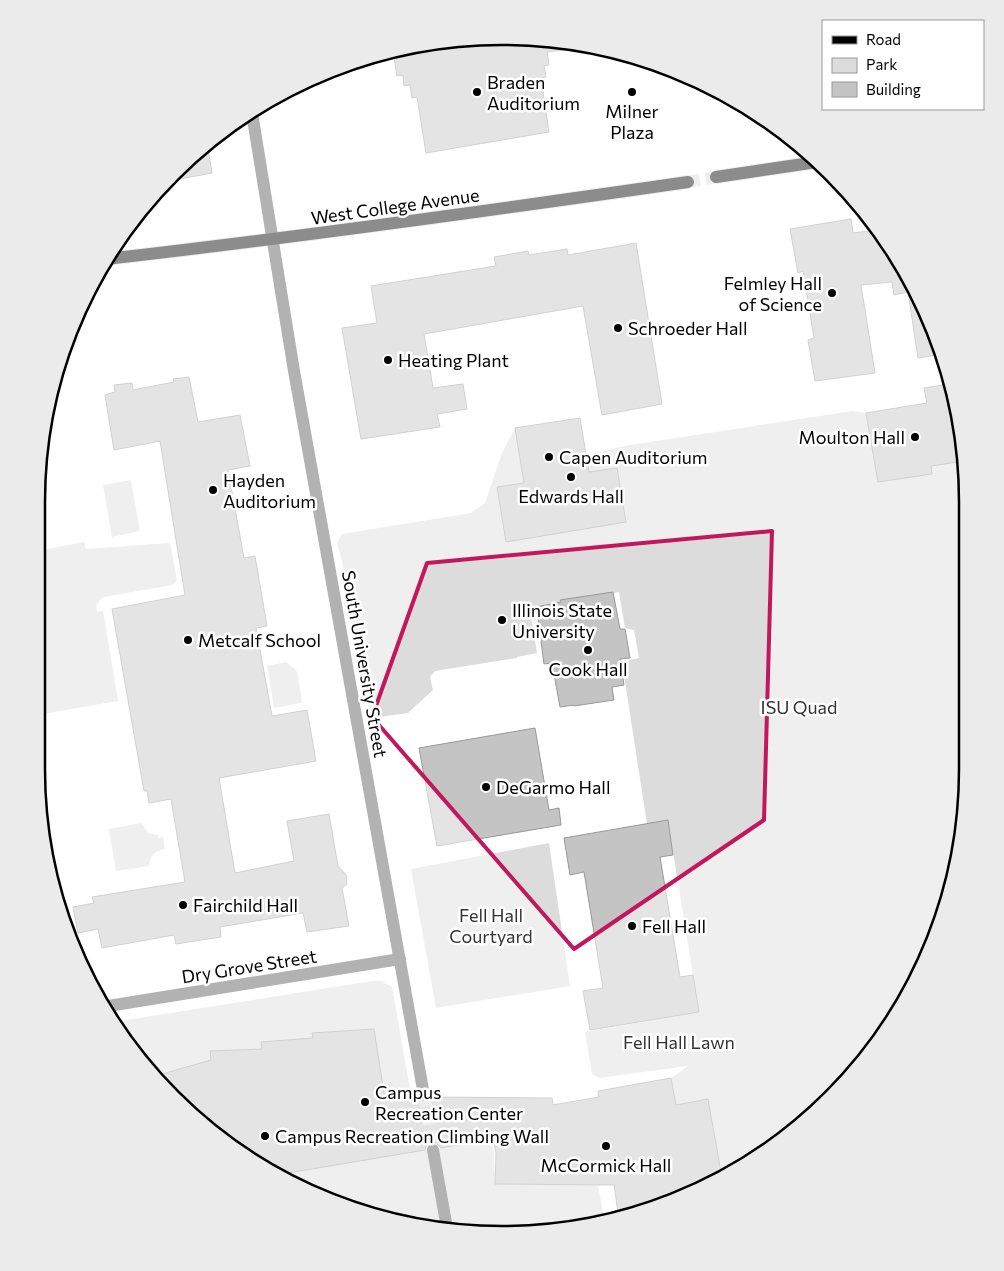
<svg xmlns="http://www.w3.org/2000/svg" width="1004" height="1271" viewBox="0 0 1004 1271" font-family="Commissioner,sans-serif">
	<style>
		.green { fill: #dcdcdc }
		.building { fill: #c4c4c4; stroke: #999 }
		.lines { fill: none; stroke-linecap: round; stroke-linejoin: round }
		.minor-tunnel { stroke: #d9d9d9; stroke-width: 12; stroke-dasharray: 12 6; stroke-linecap: butt }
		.major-tunnel { stroke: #d9d9d9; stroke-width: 12; stroke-dasharray: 12 6; stroke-linecap: butt }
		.major-casing { stroke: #dbdbdb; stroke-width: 14 }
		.minor { stroke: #555; stroke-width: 12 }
		.major { stroke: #000; stroke-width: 12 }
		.marked { fill: none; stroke: #c2185b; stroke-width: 4; stroke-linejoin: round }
		.poi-dot { fill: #000; stroke: #fff; stroke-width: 2 }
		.labels { text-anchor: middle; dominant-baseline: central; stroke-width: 5; stroke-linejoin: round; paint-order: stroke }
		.poi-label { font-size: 18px; fill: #000; stroke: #fff; text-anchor: start }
		.street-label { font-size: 18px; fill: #000; stroke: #fff }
		.park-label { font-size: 18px; fill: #333; stroke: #fff }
		.rim { fill: none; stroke: #000; stroke-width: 2.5 }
	</style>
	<rect width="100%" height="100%" fill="#fff"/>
	<g class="green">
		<polygon points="852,411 866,413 878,482 931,474 931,466 965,461 967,471 968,769 959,860 932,947 889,1028 809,1119 735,1172 722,1178 708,1100 676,1105 671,1078 688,1066 599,1078 592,1074 585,1032 699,1012 668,821 647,824 622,662 639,658 634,630 625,628 619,592 530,611 537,653 517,657 517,658 435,671 430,677 433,690 408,713 379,717 369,711 342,562 337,543 342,534 471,513 485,503 502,453 515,428 524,483 497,487 625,522 617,468 589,473 586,455 624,446"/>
		<polygon points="131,480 140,531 112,537 103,485"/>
		<path d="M84,542L86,549L170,543L177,580L175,583L172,585L104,597C98,601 95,604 97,612L103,611L118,701L36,715L37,551Z"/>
		<polygon points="286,662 297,671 302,703 274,708 267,666"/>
		<path d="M141,823L148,833L158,835V838L163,837L165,849C155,851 150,855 149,866L116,871L109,829Z"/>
		<polygon points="549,843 570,986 436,1008 411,869"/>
		<polygon points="379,980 392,987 421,1151 493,1139 495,1184 598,1185 605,1221 502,1235 381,1219 269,1172 172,1098 114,1022"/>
	</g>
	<g class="building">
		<polygon points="533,37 578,45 578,48 547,52 549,65 544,66 546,77 541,78 549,132 426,153 417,97 412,98 410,85 404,86 403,75 397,76 393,51 441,40"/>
		<polygon points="208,149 212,173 169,181 190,163"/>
		<polygon points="851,219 853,233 877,230 905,269 943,354 918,358 908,292 894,295 892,282 861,285 875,373 815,381 808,340 814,338 803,271 798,273 790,229"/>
		<polygon points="636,243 662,404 602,415 583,306 424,334 433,388 463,384 467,409 437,414 440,427 361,439 342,328 377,323 371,286 496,266 494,257 528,251 529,255 567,249 568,255"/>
		<polygon points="189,377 198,422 240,415 250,466 228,470 244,558 255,556 267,626 256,628 272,716 307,710 316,761 219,778 235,873 294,861 287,821 329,814 338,866 346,875 347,884 342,888 349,926 307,932 303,913 220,927 221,937 176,944 174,935 102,948 98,929 78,933 73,907 94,903 92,897 185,882 171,799 149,803 147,791 144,791 112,609 185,595 160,441 114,450 105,395 115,392 114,385 132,383 133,390 174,382 173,379"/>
		<polygon points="949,384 965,461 931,466 932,474 878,482 866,413 927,403 924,388"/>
		<polygon points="580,418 589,472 617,468 626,522 506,542 497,487 524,483 515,428"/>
		<polygon points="613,592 620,629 625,629 630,658 620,659 624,685 612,687 614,700 574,706 574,705 560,707 552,663 544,664 541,641 542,641 536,607 561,602 560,600"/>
		<polygon points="535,728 549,810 559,808 561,825 437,846 419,748"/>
		<polygon points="668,820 673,855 660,857 680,977 693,975 699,1012 590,1030 583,991 603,988 584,872 570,875 564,838"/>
		<polygon points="374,1029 385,1099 402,1096 416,1097 418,1101 425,1103 430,1101 432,1097 552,1098 553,1105 599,1097 598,1091 671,1078 676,1105 708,1099 722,1178 619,1219 614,1185 495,1184 496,1153 493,1139 441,1148 436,1143 432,1142 427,1144 425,1150 276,1175 269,1172 172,1098 155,1076 211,1060 210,1051 262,1049 261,1042 313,1038 312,1033"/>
	</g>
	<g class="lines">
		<polyline class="minor-tunnel" points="424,1095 433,1150"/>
		<polyline class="major-tunnel" points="688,182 716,177"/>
		<g class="major-casing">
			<g id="major">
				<polyline points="716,177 817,162"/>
				<path d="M106,259C300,237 494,210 688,182"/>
			</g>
		</g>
		<g class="minor">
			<polyline points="252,113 294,371 424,1095"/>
			<polyline points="102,1007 400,959"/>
			<polyline points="433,1150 447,1228"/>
		</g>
		<use href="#major" class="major"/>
	</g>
	<path d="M0 0H1004V1271H0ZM772,531L764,820L574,949L372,717L427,563Z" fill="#fff" fill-opacity=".55" fill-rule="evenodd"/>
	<path class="marked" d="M772,531L764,820L574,949L372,717L427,563Z"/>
	<g class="poi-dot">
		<circle cx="477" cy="92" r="5"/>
		<circle cx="632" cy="92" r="5"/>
		<circle cx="832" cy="293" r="5"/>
		<circle cx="618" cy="328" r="5"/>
		<circle cx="388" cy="360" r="5"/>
		<circle cx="915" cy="437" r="5"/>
		<circle cx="549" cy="457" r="5"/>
		<circle cx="571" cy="477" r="5"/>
		<circle cx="213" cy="490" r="5"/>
		<circle cx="502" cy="620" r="5"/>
		<circle cx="188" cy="640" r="5"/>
		<circle cx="588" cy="650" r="5"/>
		<circle cx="486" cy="787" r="5"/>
		<circle cx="183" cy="905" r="5"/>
		<circle cx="632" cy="926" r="5"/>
		<circle cx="365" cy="1102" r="5"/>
		<circle cx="265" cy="1136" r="5"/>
		<circle cx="606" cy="1146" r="5"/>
	</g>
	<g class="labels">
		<g class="poi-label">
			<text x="487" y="82">Braden<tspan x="487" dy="21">Auditorium</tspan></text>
			<text x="632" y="111" text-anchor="middle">Milner<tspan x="632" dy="21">Plaza</tspan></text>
			<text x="822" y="283" text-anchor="end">Felmley Hall<tspan x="822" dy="21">of Science</tspan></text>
			<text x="628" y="328">Schroeder Hall</text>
			<text x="398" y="360">Heating Plant</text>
			<text x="905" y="437" text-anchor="end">Moulton Hall</text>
			<text x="559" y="457">Capen Auditorium</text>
			<text x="223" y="480">Hayden<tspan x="223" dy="21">Auditorium</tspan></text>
			<text x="571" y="496" text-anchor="middle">Edwards Hall</text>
			<text x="512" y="610">Illinois State<tspan x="512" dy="21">University</tspan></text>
			<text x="198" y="640">Metcalf School</text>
			<text x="588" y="669" text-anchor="middle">Cook Hall</text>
			<text x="496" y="787">DeGarmo Hall</text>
			<text x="193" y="905">Fairchild Hall</text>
			<text x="642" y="926">Fell Hall</text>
			<text x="375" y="1092">Campus<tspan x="375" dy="21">Recreation Center</tspan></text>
			<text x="275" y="1136">Campus Recreation Climbing Wall</text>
			<text x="606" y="1165" text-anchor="middle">McCormick Hall</text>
		</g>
		<g class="street-label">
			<text transform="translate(395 206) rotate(-8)">West College Avenue</text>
			<text transform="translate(365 664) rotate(80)">South University Street</text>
			<text transform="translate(249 966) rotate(-9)">Dry Grove Street</text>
		</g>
		<g class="park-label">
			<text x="799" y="707">ISU Quad</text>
			<text x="491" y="915">Fell Hall<tspan x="491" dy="21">Courtyard</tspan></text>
			<text x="679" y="1042">Fell Hall Lawn</text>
		</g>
	</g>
	<path d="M0 0H1004V1271H0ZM502 45H502A457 457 0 0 1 959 502V769A457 457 0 0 1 502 1226H502A457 457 0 0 1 45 769V502A457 457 0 0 1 502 45Z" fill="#ebebeb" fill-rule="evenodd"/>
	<path class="rim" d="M502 45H502A457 457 0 0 1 959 502V769A457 457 0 0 1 502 1226H502A457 457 0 0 1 45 769V502A457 457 0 0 1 502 45Z"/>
	<rect x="822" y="20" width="162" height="90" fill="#ffffff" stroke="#999999"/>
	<rect x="832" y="36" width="25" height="8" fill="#000000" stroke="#999999"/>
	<text x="866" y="45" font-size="15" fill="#000000">Road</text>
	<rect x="832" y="58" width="25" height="15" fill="#dcdcdc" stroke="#999999"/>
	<text x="866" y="70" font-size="15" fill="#000000">Park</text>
	<rect x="832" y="82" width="25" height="15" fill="#c4c4c4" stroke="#999999"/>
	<text x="866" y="95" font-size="15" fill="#000000">Building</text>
</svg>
